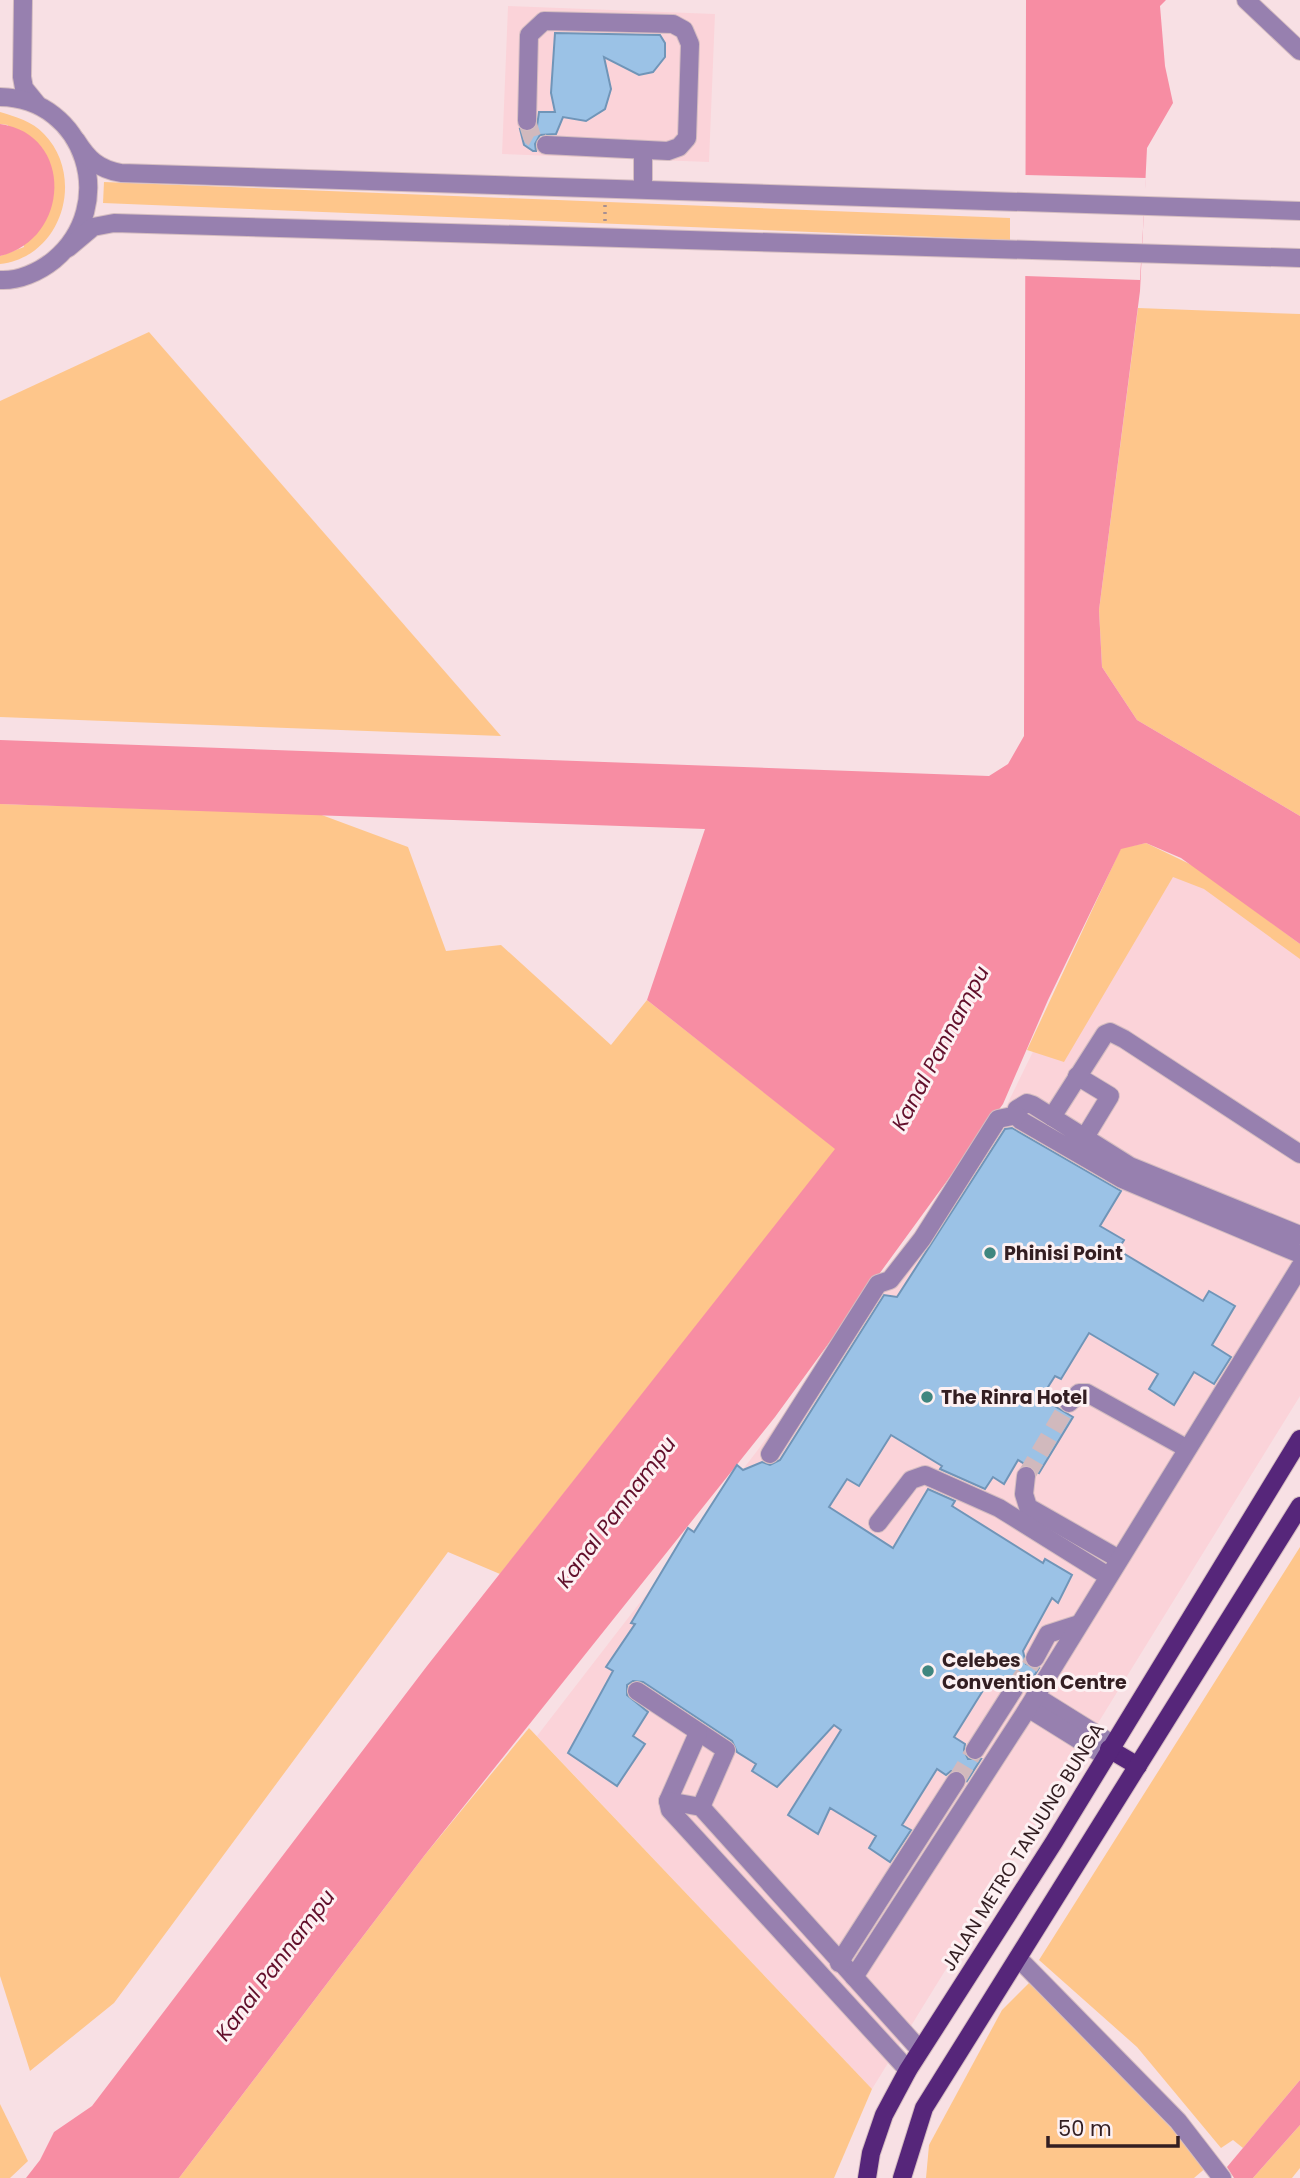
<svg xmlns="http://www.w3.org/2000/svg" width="1300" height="2178" viewBox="0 0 1300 2178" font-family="Poppins,sans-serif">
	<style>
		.built { fill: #fbd3d9 }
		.green { fill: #fec68b }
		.water { fill: #f78da3 }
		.pier { fill: #f8e0e4 }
		.building { fill: #9bc2e6; stroke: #7095b8; stroke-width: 2 }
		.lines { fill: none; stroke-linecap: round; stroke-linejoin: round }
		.minor-tunnel { stroke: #d1b9bd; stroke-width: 18; stroke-dasharray: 18 9; stroke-linecap: butt }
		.minor-casing { stroke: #d5bdc1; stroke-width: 20 }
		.major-casing { stroke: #d5bdc1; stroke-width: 20 }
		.path { stroke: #a68f93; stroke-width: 3.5; stroke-dasharray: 2 5; stroke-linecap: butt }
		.minor { stroke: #9780af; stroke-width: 18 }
		.major { stroke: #56267a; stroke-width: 18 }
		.poi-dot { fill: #3f867f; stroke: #fdf1f3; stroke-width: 2.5 }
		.labels { text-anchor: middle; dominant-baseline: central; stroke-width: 6; stroke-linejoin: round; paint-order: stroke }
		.poi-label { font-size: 19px; font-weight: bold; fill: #331e22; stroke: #fdf1f3; text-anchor: start }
		.street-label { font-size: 19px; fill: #331e22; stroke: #fdf1f3 }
		.water-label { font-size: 21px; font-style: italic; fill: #620f2b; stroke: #fdf1f3 }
	</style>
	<rect width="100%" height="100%" fill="#f8e0e4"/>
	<g class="built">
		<polygon points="508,6 715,14 709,162 502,154"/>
		<polygon points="1164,858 1300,948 1300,1396 872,2089 537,1736 757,1451 997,1125 1100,915"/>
	</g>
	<g class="green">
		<path d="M0,112C16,117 32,121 44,134C86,177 62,257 0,264V256L24,247L8,125L0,124Z"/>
		<polygon points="104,182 1010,218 1010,240 103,203"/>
		<polygon points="1138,308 1300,314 1300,816 1137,720 1102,667 1099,610"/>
		<polygon points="149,332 501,736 0,717 0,401"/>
		<polygon points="0,804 319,814 408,847 446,951 501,945 611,1045 647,1000 836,1149 500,1574 448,1552 114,2003 30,2071 0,1976"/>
		<polygon points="1146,843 1198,868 1300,944 1300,959 1204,889 1173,877 1064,1062 1027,1050 1121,848"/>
		<polygon points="1300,1547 1300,2080 1243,2148 1233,2140 1221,2148 1137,2047 1039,1960"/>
		<polygon points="529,1728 872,2089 834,2178 179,2178 424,1856"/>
		<polygon points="1030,1982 1208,2166 1194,2178 926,2178 929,2145 1002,2010"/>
		<polygon points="0,2104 28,2161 10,2178 0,2178"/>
		<polygon points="1300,2125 1300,2168 1292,2178 1253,2178"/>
	</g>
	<g class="water">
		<polygon points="1026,0 1166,0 1160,6 1165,66 1173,103 1147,148 1140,291 1099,610 1102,667 1137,720 1300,816 1300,944 1181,858 1146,843 1121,849 1048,1000 1003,1104 775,1417 424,1856 179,2178 26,2178 40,2160 54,2132 92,2106 427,1666 835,1149 647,1000 705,829 0,804 0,740 989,776 1008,764 1024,736"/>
		<path d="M0,124C74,134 71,239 0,256Z"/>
		<polygon points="1300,2080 1300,2125 1253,2178 1234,2178 1227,2167"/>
	</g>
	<polygon class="pier" points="1025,175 1146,178 1140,280 1025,276"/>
	<g class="building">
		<polygon points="555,33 660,35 665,43 665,57 653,72 639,75 604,57 611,89 605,109 586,121 563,117 556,134 540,135 535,144 536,151 533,151 524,145 520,129 532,131 537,126 539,112 555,112 551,93"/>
		<polygon points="1012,1128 1121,1191 1100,1226 1124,1240 1118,1250 1203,1301 1209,1291 1235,1306 1212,1345 1231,1357 1214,1384 1194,1372 1174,1405 1149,1389 1158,1374 1089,1333 1061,1379 1055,1376 1041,1398 1073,1417 1039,1473 1018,1460 1004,1484 993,1477 985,1489 940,1469 942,1466 891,1435 859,1486 847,1479 829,1507 893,1548 928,1489 955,1501 952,1506 1043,1563 1045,1559 1072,1575 1058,1603 1052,1598 1023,1651 1026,1664 1039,1668 1026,1689 1020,1679 1009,1679 1004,1683 992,1676 954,1737 965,1744 964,1750 968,1759 981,1759 967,1781 962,1771 951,1771 946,1775 937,1769 902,1825 911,1830 890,1862 869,1848 876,1836 830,1808 818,1834 788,1815 841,1730 834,1725 777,1787 752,1771 756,1764 737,1752 732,1741 643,1682 633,1681 627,1685 627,1695 648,1712 633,1736 645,1744 617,1786 568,1753 613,1671 606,1667 635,1624 631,1623 688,1528 694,1532 737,1465 743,1470 762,1462 770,1465 780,1460 884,1295 897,1297 1005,1129"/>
	</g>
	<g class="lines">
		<g class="minor-tunnel">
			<polyline points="527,121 532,137 546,145"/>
			<polyline points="1026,1476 1069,1403"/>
			<polyline points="1014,1689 1035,1658"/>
			<polyline points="956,1781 975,1750"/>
		</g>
		<g class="minor-casing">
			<g id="minor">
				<polyline points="23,0 22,77 24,88 37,104"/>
				<polyline points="1246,0 1300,51"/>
				<path d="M0,97C86,98 119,206 54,260C39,272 19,281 0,280"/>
				<polyline points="527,121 529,35 544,21 673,24 684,30 690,44 687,138 679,147 668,151 546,145"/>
				<path d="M76,140C88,159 98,169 121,173L1300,211"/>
				<polyline points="643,150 643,189"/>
				<polyline points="68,248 93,227 114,223 1300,258"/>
				<polyline points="1077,1076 1110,1096 1085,1137"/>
				<polyline points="1052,1117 1105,1034 1110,1032 1124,1039 1300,1154"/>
				<polyline points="1300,1235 1130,1166 1033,1105 1027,1103 1017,1109 1020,1120 1122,1179 1300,1254"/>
				<polyline points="1069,1403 1079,1393 1087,1393 1186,1448"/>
				<polyline points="770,1454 878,1284 890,1280 922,1239 998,1119 1017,1115"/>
				<polyline points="1026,1476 1024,1494 1028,1507 1119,1559"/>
				<polyline points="878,1523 911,1480 925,1475 999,1508 1108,1576"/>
				<polyline points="1035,1658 1048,1634 1079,1624"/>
				<polyline points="637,1691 726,1750 701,1807"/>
				<polyline points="1035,1696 1112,1744"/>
				<polyline points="1028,1708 1105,1756"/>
				<polyline points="698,1733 668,1801 670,1810 908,2070"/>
				<polyline points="975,1750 1014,1689"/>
				<polyline points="668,1801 701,1807 920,2050"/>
				<polyline points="1018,1958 1178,2121 1222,2178"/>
				<polyline points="839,1963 956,1781"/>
				<polyline points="854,1977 1028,1708 1300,1267"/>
			</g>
		</g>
		<g class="major-casing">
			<g id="major">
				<polyline points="1109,1749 1138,1766"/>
				<polyline points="867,2178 871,2153 884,2115 908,2070 1054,1842 1300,1439"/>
				<polyline points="902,2178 924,2108 1300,1506"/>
			</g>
		</g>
		<polyline class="path" points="605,221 605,204"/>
		<use href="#minor" class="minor"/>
		<use href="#major" class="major"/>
	</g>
	<g class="poi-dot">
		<circle cx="990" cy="1253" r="7"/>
		<circle cx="927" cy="1397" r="7"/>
		<circle cx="928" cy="1671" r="7"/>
	</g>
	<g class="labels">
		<g class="poi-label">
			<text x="1004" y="1253">Phinisi Point</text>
			<text x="941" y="1397">The Rinra Hotel</text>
			<text x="942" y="1660">Celebes<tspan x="942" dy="22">Convention Centre</tspan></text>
		</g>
		<g class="street-label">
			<text transform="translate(1023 1847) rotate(-58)">JALAN METRO TANJUNG BUNGA</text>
		</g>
		<g class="water-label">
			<text transform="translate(940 1048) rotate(-62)">Kanal Pannampu</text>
			<text transform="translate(616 1512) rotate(-53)">Kanal Pannampu</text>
			<text transform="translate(275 1965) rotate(-53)">Kanal Pannampu</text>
		</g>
	</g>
	<path d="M1048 2136v10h130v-10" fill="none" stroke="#331e22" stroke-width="3.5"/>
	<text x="1058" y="2136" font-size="21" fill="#331e22" stroke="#fdf1f3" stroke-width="5" paint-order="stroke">50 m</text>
</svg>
